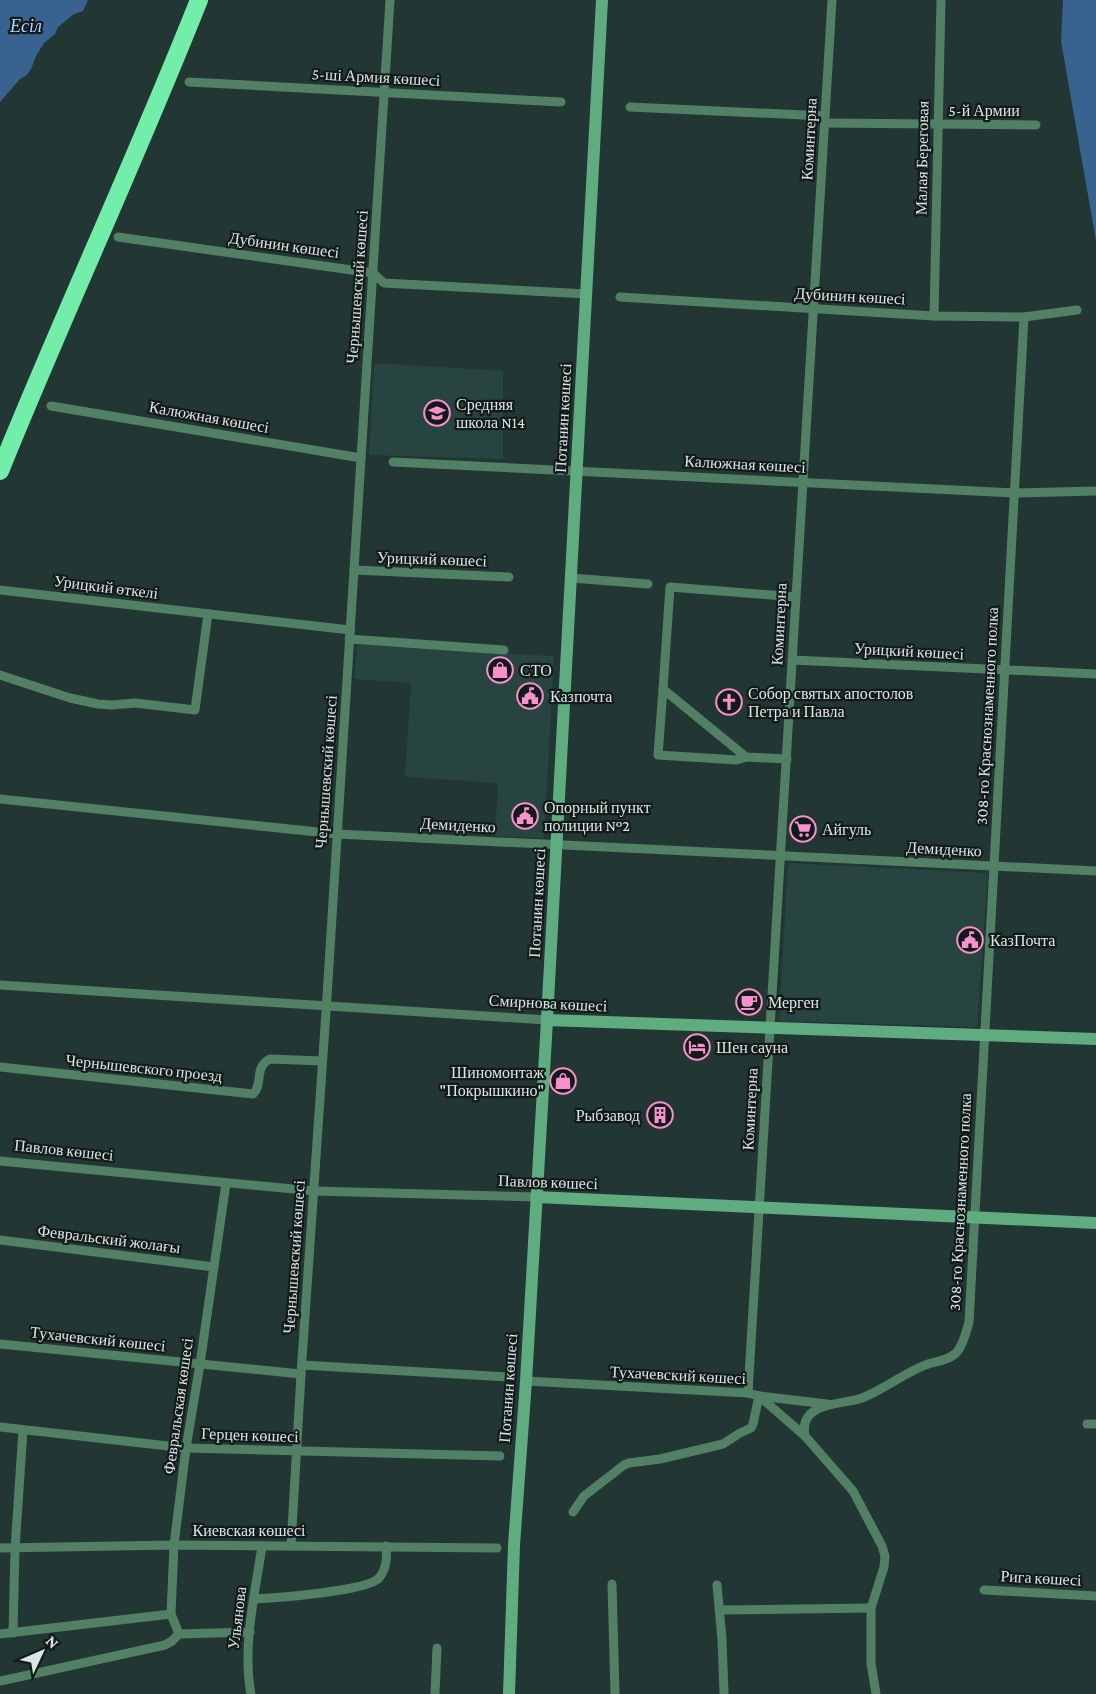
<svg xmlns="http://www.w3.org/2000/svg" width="1096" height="1694" viewBox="0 0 1096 1694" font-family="'Crimson Pro',serif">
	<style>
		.built { fill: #274441 }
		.water { fill: #38628f }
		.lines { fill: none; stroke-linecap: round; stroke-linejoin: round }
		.street { stroke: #528065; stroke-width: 9 }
		.secondary { stroke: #60ac81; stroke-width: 12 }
		.highway { stroke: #72edaa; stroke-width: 18 }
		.labels { text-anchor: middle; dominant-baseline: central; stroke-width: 4.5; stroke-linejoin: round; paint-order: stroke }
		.street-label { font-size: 16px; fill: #dae6e4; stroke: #131b1a }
		.poi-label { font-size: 16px; fill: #dae6e4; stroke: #131b1a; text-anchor: start }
		.water-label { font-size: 18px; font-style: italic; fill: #b0d6ff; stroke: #131b1a }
	</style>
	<rect width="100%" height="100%" fill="#223634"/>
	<g class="built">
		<polygon points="374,363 503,371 503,459 369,455"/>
		<polygon points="357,645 554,656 544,838 495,836 498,783 405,777 411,683 355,679"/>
		<polygon points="788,863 988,873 977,1027 779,1021"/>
	</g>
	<g class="water">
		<polygon points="0,0 88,0 83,11 74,14 58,27 55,34 44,43 36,56 31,69 27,75 20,79 0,102"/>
		<polygon points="1063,0 1096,0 1096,241 1061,41"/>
	</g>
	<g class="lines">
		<g class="street">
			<polyline points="189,82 561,102"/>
			<polyline points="630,107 825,116"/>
			<polyline points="825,123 1036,125"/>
			<polyline points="118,237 373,273 384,283 587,294"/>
			<polyline points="620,297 934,316 1024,317 1077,310"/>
			<polyline points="934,316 941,0"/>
			<polyline points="51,406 361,458"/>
			<polyline points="393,462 1015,493 1096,491"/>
			<polyline points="354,570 509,577"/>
			<polyline points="571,578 648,584"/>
			<polyline points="0,590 350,630"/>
			<polyline points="349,639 504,650"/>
			<polyline points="792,660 1096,674"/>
			<polyline points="0,675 70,698 98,704 112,705 135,703 195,710 208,614"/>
			<polyline points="663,689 658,755 737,760 746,757"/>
			<polyline points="787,759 746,757 663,689 670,587 796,597"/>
			<polyline points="0,799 337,834 1096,871"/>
			<polyline points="0,985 547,1020"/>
			<path d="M0,1067L253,1094C264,1084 253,1068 270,1059L322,1061"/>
			<polyline points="0,1161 314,1191 536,1197"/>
			<polyline points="0,1240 214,1267"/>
			<polyline points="0,1344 301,1374"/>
			<polyline points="302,1365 508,1377"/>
			<polyline points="526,1381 748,1393 759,1396 827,1404"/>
			<polyline points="748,1393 832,0"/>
			<polyline points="759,1396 805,1436 853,1491 882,1546 885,1556 884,1567 871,1608 871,1663 876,1694"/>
			<polyline points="1087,1424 1096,1424"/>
			<polyline points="0,1427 186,1448 500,1456"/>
			<path d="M805,1436C798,1401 843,1405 862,1398C885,1389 905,1372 928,1364C938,1361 950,1360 957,1352C964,1343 966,1332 969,1322L1024,317"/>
			<polyline points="573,1512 584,1496 624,1465 629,1463 660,1459 723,1444 740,1433 751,1428 753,1424 759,1396"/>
			<polyline points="291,1546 301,1374 326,1012 390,0"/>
			<polyline points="0,1548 174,1545 497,1548"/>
			<polyline points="612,1584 615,1694"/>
			<polyline points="717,1585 722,1639 724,1694"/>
			<polyline points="984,1590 1096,1596"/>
			<path d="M254,1599C276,1598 368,1591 379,1578C387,1568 387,1557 386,1546"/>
			<polyline points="720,1610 871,1608"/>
			<polyline points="13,1633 15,1549 23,1430"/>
			<polyline points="0,1634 171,1614"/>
			<polyline points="179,1634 171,1614 174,1545 186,1448 200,1364 226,1183"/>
			<polyline points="0,1681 165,1645 172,1641 179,1634 250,1632"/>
			<path d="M251,1694C242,1646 255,1594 262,1546"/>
			<polyline points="435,1694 437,1648"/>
		</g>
		<g class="secondary">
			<polyline points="547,1020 1096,1039"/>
			<polyline points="536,1197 1096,1223"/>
			<polyline points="509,1694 514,1545 526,1381 547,1020 602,0"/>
		</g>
		<path class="highway" d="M0,471C64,313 136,159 199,0"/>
	</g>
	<defs>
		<g id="school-ring" transform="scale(1.35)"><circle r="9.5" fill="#131b1a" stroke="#f890cc" stroke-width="1.5"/><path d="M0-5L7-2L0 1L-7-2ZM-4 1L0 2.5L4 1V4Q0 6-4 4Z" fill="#f890cc"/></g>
		<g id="shop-ring" transform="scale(1.35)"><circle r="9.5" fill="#131b1a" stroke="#f890cc" stroke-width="1.5"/><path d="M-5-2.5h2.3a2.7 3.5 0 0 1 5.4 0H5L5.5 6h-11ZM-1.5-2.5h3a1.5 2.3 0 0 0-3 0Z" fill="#f890cc"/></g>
		<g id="civic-ring" transform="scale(1.35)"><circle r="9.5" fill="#131b1a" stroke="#f890cc" stroke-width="1.5"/><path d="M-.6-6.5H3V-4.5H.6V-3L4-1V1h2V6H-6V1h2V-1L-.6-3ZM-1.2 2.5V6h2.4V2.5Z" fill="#f890cc"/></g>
		<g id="church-ring" transform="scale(1.35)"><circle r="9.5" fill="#131b1a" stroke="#f890cc" stroke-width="1.5"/><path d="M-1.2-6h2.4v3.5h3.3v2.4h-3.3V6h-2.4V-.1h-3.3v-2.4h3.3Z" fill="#f890cc"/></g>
		<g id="supermarket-ring" transform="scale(1.35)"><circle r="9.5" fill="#131b1a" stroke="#f890cc" stroke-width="1.5"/><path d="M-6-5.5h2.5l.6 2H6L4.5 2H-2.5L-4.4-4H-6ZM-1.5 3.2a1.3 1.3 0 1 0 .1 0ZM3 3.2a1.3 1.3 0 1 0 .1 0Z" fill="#f890cc"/></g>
		<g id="cafe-ring" transform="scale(1.35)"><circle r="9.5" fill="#131b1a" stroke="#f890cc" stroke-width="1.5"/><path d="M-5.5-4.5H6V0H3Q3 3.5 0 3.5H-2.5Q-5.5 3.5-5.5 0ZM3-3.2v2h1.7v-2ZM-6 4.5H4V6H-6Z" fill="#f890cc"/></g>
		<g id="hotel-ring" transform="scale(1.35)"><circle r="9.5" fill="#131b1a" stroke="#f890cc" stroke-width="1.5"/><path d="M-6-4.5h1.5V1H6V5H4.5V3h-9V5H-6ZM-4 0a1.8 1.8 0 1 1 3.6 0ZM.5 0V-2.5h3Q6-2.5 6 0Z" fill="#f890cc"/></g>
		<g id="building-ring" transform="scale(1.35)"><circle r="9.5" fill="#131b1a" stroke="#f890cc" stroke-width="1.5"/><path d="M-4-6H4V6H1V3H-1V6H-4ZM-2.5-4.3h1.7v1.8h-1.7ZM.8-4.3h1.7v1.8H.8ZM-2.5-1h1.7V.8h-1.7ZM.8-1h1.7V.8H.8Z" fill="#f890cc"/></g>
	</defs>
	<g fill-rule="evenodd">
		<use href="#school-ring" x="437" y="413"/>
		<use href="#shop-ring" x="500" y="670"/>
		<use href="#civic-ring" x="530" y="696"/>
		<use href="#church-ring" x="729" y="702"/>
		<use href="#civic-ring" x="525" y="816"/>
		<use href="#supermarket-ring" x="803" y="829"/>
		<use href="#civic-ring" x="970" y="940"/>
		<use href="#cafe-ring" x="749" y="1002"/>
		<use href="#hotel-ring" x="697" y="1047"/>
		<use href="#shop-ring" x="563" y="1081"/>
		<use href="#building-ring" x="660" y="1115"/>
	</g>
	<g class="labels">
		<g class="street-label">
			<text transform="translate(376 77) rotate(3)">5-ші Армия көшесі</text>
			<text x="984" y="110">5-й Армии</text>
			<text transform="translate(809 139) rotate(-87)">Коминтерна</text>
			<text transform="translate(922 158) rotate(-89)">Малая Береговая</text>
			<text transform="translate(284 245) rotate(8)">Дубинин көшесі</text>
			<text transform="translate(357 287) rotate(-86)">Чернышевский көшесі</text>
			<text transform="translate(850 296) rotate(3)">Дубинин көшесі</text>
			<text transform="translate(209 417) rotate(10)">Калюжная көшесі</text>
			<text transform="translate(563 418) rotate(-87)">Потанин көшесі</text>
			<text transform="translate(745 464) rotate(3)">Калюжная көшесі</text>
			<text transform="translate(432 559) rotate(2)">Урицкий көшесі</text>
			<text transform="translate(106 587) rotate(7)">Урицкий өткелі</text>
			<text transform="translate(779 624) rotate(-87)">Коминтерна</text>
			<text transform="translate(909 651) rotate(3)">Урицкий көшесі</text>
			<text transform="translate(987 716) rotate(-87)">308-го Краснознаменного полка</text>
			<text transform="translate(326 772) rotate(-86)">Чернышевский көшесі</text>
			<text transform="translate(458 825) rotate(3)">Демиденко</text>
			<text transform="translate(944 849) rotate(3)">Демиденко</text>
			<text transform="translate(537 903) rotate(-87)">Потанин көшесі</text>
			<text transform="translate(548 1003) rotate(3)">Смирнова көшесі</text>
			<text transform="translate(144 1068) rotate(6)">Чернышевского проезд</text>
			<text transform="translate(750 1109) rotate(-87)">Коминтерна</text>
			<text transform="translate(64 1150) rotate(6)">Павлов көшесі</text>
			<text transform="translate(548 1182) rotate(2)">Павлов көшесі</text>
			<text transform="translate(960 1202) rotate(-87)">308-го Краснознаменного полка</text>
			<text transform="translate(109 1239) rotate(7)">Февральский жолағы</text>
			<text transform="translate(294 1257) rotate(-86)">Чернышевский көшесі</text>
			<text transform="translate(98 1339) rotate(6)">Тухачевский көшесі</text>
			<text transform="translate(678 1375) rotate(3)">Тухачевский көшесі</text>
			<text transform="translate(508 1388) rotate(-86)">Потанин көшесі</text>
			<text transform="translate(178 1406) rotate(-82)">Февральская көшесі</text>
			<text transform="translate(250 1435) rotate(2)">Герцен көшесі</text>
			<text x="249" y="1530">Киевская көшесі</text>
			<text transform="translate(1041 1578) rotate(3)">Рига көшесі</text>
			<text transform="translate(237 1618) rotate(-83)">Ульянова</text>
		</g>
		<g class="poi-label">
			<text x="456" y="404">Средняя<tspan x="456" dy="18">школа N14</tspan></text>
			<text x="520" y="670">СТО</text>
			<text x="748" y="693">Собор святых апостолов<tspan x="748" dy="18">Петра и Павла</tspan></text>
			<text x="550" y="696">Казпочта</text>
			<text x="544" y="807">Опорный пункт<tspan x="544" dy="18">полиции №2</tspan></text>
			<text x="822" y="829">Айгуль</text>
			<text x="990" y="940">КазПочта</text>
			<text x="768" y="1002">Мерген</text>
			<text x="716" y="1047">Шен сауна</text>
			<text x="544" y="1072" text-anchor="end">Шиномонтаж<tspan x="544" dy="18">"Покрышкино"</tspan></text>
			<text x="640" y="1115" text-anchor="end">Рыбзавод</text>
		</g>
		<g class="water-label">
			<text x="26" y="26">Есіл</text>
		</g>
	</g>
	<g transform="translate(42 1652) rotate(46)" stroke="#131b1a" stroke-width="4.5" paint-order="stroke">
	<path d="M0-4.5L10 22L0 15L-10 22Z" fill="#dae6e4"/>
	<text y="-9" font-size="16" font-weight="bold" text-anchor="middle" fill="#dae6e4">N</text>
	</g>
</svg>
